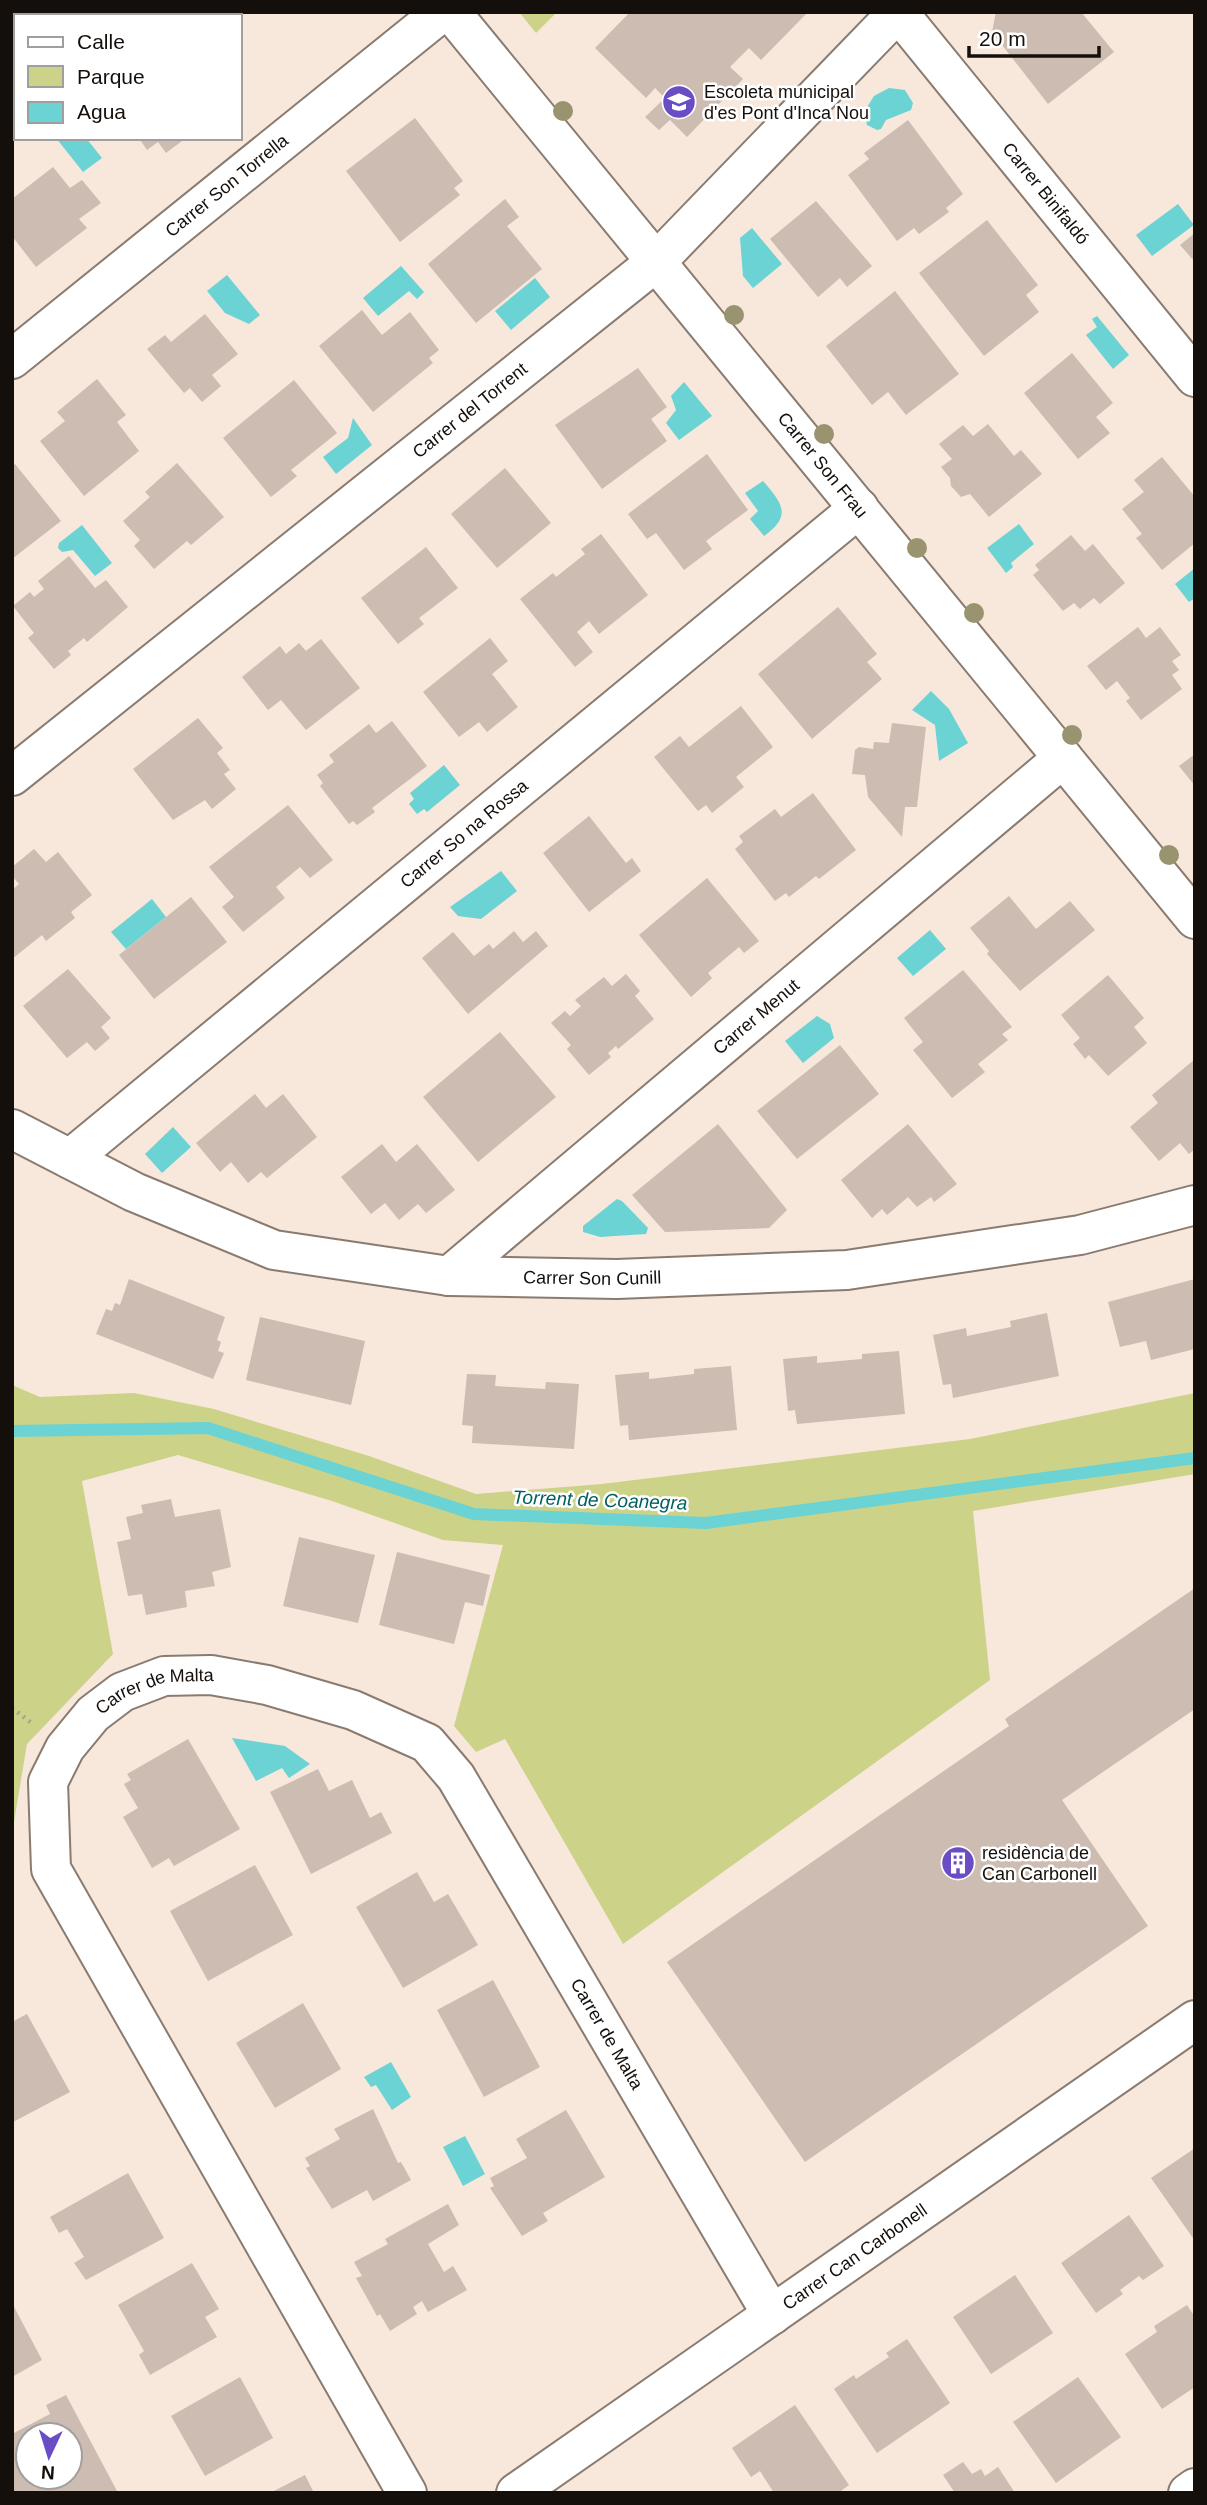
<svg xmlns="http://www.w3.org/2000/svg" width="1207" height="2505" viewBox="0 0 1207 2505" font-family="Helvetica,sans-serif">
	<style>
		.green { fill: #ccd288 }
		.water { fill: #6bd3d3 }
		.lines { fill: none; stroke-linecap: round; stroke-linejoin: round }
		.stream { stroke: #6bd3d3; stroke-width: 12 }
		.building { fill: #ccbcb1; fill-rule: evenodd }
		.street-casing { stroke: #8a7b70; stroke-width: 42 }
		.path { stroke: #ac9e95; stroke-width: 4.5; stroke-dasharray: 2 5; stroke-linecap: butt }
		.street { stroke: #fff; stroke-width: 38 }
		.tree { fill: #99936f }
		.labels { text-anchor: middle; dominant-baseline: central; stroke-width: 5; stroke-linejoin: round; paint-order: stroke }
		.poi-label { font-size: 18px; fill: #150f0b; stroke: #fff; text-anchor: start }
		.street-label { font-size: 18px; fill: #150f0b; stroke: #fff }
		.water-label { font-size: 19px; font-style: italic; fill: #006061; stroke: #fff }
	</style>
	<rect width="100%" height="100%" fill="#f8e7db"/>
	<g class="green">
		<polygon points="519,12 557,12 536,33"/>
		<polygon points="12,1385 40,1397 134,1393 214,1409 369,1456 476,1494 602,1484 970,1439 1195,1393 1195,1474 973,1511 990,1680 623,1944 505,1739 476,1752 454,1726 503,1545 443,1540 332,1501 178,1455 82,1481 113,1654 27,1744 12,1834"/>
	</g>
	<g class="water">
		<polygon points="889,88 905,90 913,103 911,110 886,120 881,129 877,130 867,125 864,112 874,96"/>
		<polygon points="56,138 86,138 102,158 83,172"/>
		<polygon points="1178,204 1194,225 1152,256 1136,235"/>
		<polygon points="752,228 782,264 753,288 743,276 740,238"/>
		<polygon points="401,266 424,292 417,299 409,291 378,316 363,298"/>
		<polygon points="227,275 260,315 249,324 225,313 207,291"/>
		<polygon points="535,278 550,297 511,330 495,311"/>
		<polygon points="1097,316 1129,355 1113,369 1086,335 1097,327 1092,319"/>
		<polygon points="684,382 712,416 679,440 666,423 676,410 671,396"/>
		<polygon points="353,418 372,445 336,474 323,457 348,438"/>
		<path d="M763,481C783,504 792,516 764,536L750,519L758,511L745,493Z"/>
		<polygon points="1019,524 1034,544 1011,563 1013,567 1006,573 987,548"/>
		<polygon points="82,525 112,563 95,576 73,550 62,552 58,548 59,543"/>
		<polygon points="1195,568 1195,598 1189,602 1175,584"/>
		<polygon points="931,691 949,709 968,743 939,761 935,725 912,710"/>
		<polygon points="444,765 460,785 427,812 424,809 417,814 409,804 414,799 410,793"/>
		<polygon points="501,871 517,891 481,919 458,916 450,907"/>
		<polygon points="152,899 166,917 126,949 111,932"/>
		<polygon points="930,930 946,949 913,976 897,958"/>
		<polygon points="817,1016 830,1024 834,1038 803,1063 785,1041"/>
		<polygon points="173,1127 191,1147 162,1173 145,1154"/>
		<polygon points="617,1199 622,1201 648,1228 646,1234 600,1237 583,1232 583,1226"/>
		<polygon points="232,1738 285,1746 310,1764 289,1778 282,1768 256,1781"/>
		<polygon points="391,2062 411,2097 392,2110 376,2085 371,2087 364,2077"/>
		<polygon points="465,2136 485,2174 463,2186 443,2147"/>
	</g>
	<g class="lines">
		<polyline class="stream" points="12,1431 208,1428 474,1514 706,1523 1195,1458"/>
	</g>
	<g class="building">
		<polygon points="30,12 164,12 160,16 26,16"/>
		<polygon points="630,12 808,12 761,60 749,48 730,67 743,79 687,137 670,120 659,130 645,117 665,98 655,88 646,98 595,48"/>
		<polygon points="996,12 1081,12 1114,52 1048,104 992,32"/>
		<polygon points="12,55 16,59 16,133 12,136"/>
		<polygon points="415,118 463,181 454,188 460,195 400,242 346,171"/>
		<polygon points="908,120 963,194 946,208 949,212 919,234 914,228 897,241 848,175 869,159 864,153"/>
		<polygon points="139,138 186,138 166,153 158,142 147,150"/>
		<polygon points="53,167 70,188 82,180 101,203 79,219 87,228 36,267 12,236 12,199"/>
		<polygon points="505,199 519,217 507,226 542,269 476,323 428,264"/>
		<polygon points="816,201 872,266 847,287 840,278 818,297 770,239"/>
		<polygon points="987,220 1038,285 1026,295 1039,312 984,356 919,273"/>
		<polygon points="1195,233 1195,262 1180,245"/>
		<polygon points="895,291 959,374 906,415 888,392 872,405 826,346"/>
		<polygon points="362,310 382,335 410,312 439,350 429,358 433,363 373,412 319,346"/>
		<polygon points="205,314 238,354 212,375 221,386 202,402 190,388 184,393 147,349 165,335 171,342"/>
		<polygon points="1072,353 1113,403 1096,417 1110,433 1078,459 1024,393"/>
		<polygon points="638,368 667,407 651,419 667,441 602,489 555,425"/>
		<polygon points="97,379 126,415 117,422 139,451 84,496 40,441 65,421 57,412"/>
		<polygon points="294,380 337,433 291,470 297,476 271,497 223,438"/>
		<polygon points="988,424 1014,456 1021,450 1042,474 989,517 970,494 961,497 951,486 950,478 941,467 952,459 939,444 963,425 973,436"/>
		<polygon points="707,454 748,510 706,541 712,549 684,570 656,533 647,539 628,514"/>
		<polygon points="1162,457 1195,497 1195,543 1162,570 1136,538 1142,534 1122,509 1144,492 1134,480"/>
		<polygon points="177,463 224,517 191,545 187,541 154,569 134,546 140,540 123,521 150,497 145,492"/>
		<polygon points="15,464 61,521 12,559 12,466"/>
		<polygon points="505,468 551,523 497,568 451,514"/>
		<polygon points="601,534 648,595 599,634 589,621 577,632 593,652 575,667 520,599 553,573 556,577 585,554 581,549"/>
		<polygon points="1071,535 1085,551 1093,544 1125,583 1100,604 1094,598 1080,609 1074,603 1063,611 1033,575 1039,570 1035,565"/>
		<polygon points="426,547 458,588 419,618 424,624 398,644 361,598"/>
		<polygon points="69,556 95,588 106,580 128,607 87,642 84,638 68,651 71,655 54,669 28,638 34,633 13,606 30,592 34,597 44,589 38,581"/>
		<polygon points="838,607 877,654 867,662 882,679 812,739 758,674"/>
		<polygon points="1138,627 1146,638 1160,627 1181,655 1172,661 1179,670 1172,675 1182,689 1141,720 1126,701 1130,698 1117,681 1106,690 1087,666"/>
		<polygon points="490,638 508,661 492,674 518,707 487,732 479,722 459,737 423,692"/>
		<polygon points="321,639 360,688 306,730 281,700 268,710 242,677 280,646 286,654 299,643 306,651"/>
		<polygon points="741,706 773,747 736,777 744,787 712,813 706,805 698,811 654,757 680,736 689,747"/>
		<polygon points="198,718 223,748 217,753 230,770 224,774 236,789 212,809 205,800 173,820 133,769"/>
		<polygon points="392,721 427,766 372,808 375,812 357,825 353,821 349,824 320,786 323,783 317,775 334,762 329,755 369,724 376,733"/>
		<polygon points="892,723 926,727 917,807 905,807 902,837 868,797 865,775 852,774 855,750 859,747 873,749 874,742 889,743"/>
		<polygon points="1195,754 1195,786 1179,766"/>
		<polygon points="813,793 856,850 819,879 816,876 789,897 786,893 775,901 735,849 743,842 739,836 775,809 781,817"/>
		<polygon points="288,805 333,860 310,878 300,867 276,887 285,898 243,932 222,907 234,897 209,867"/>
		<polygon points="589,816 626,863 632,858 641,871 589,912 543,853"/>
		<polygon points="34,849 46,862 58,852 92,895 71,912 75,918 46,941 42,935 12,959 12,890 19,884 12,876 12,867"/>
		<polygon points="707,878 759,941 744,953 739,947 708,973 712,978 691,997 639,935"/>
		<polygon points="1009,896 1036,929 1070,901 1095,930 1020,991 987,954 989,951 970,928"/>
		<polygon points="191,897 227,942 154,999 119,955"/>
		<polygon points="514,931 523,942 536,931 548,946 468,1014 422,958 453,932 474,956 489,944 493,949"/>
		<polygon points="68,969 111,1018 101,1027 110,1038 95,1051 87,1042 67,1058 23,1006"/>
		<polygon points="963,970 1012,1027 1002,1034 1008,1040 978,1064 985,1072 952,1098 913,1050 923,1042 904,1018"/>
		<polygon points="626,974 640,991 635,996 654,1019 618,1049 616,1046 608,1053 611,1057 589,1075 567,1049 571,1045 551,1023 565,1011 570,1016 581,1006 575,1000 604,977 612,986"/>
		<polygon points="1108,975 1144,1018 1134,1027 1147,1043 1108,1076 1089,1055 1085,1059 1073,1044 1080,1038 1061,1015"/>
		<polygon points="500,1032 556,1097 478,1162 423,1097"/>
		<polygon points="840,1045 879,1094 797,1159 757,1111"/>
		<polygon points="1195,1059 1195,1149 1189,1154 1180,1143 1159,1161 1130,1127 1158,1103 1152,1095"/>
		<polygon points="255,1094 266,1108 283,1094 317,1137 267,1178 261,1172 248,1183 231,1162 220,1172 196,1143"/>
		<polygon points="718,1124 787,1210 769,1228 665,1232 632,1195"/>
		<polygon points="908,1124 957,1184 934,1202 931,1197 917,1207 908,1197 887,1215 882,1209 872,1218 841,1180"/>
		<polygon points="382,1144 396,1162 417,1144 455,1190 426,1213 418,1204 399,1220 385,1203 371,1214 341,1177"/>
		<polygon points="129,1279 225,1317 217,1340 221,1342 218,1351 224,1353 213,1379 96,1334 106,1309 112,1311 115,1303 120,1305"/>
		<polygon points="1195,1279 1195,1349 1151,1360 1146,1341 1120,1347 1108,1302"/>
		<polygon points="1047,1313 1059,1376 953,1398 951,1384 943,1385 933,1335 966,1328 967,1336 1011,1327 1010,1321"/>
		<polygon points="260,1317 365,1341 351,1405 246,1380"/>
		<polygon points="899,1351 905,1414 797,1424 795,1410 788,1411 783,1359 817,1356 817,1363 862,1359 862,1354"/>
		<polygon points="731,1366 737,1430 629,1440 628,1425 620,1426 615,1375 649,1372 649,1379 694,1374 694,1369"/>
		<polygon points="467,1374 496,1375 495,1386 545,1389 546,1382 579,1384 574,1449 472,1443 473,1426 462,1425"/>
		<polygon points="171,1499 175,1517 220,1509 231,1567 212,1572 215,1586 185,1591 187,1607 146,1615 142,1594 128,1596 117,1542 131,1539 126,1517 143,1513 141,1505"/>
		<polygon points="299,1537 375,1555 358,1623 283,1606"/>
		<polygon points="397,1552 490,1575 483,1606 465,1602 454,1644 379,1625"/>
		<polygon points="1195,1588 1195,1709 1062,1800 1148,1926 805,2162 667,1962 1009,1726 1005,1719"/>
		<polygon points="188,1739 240,1829 174,1866 169,1858 152,1868 123,1817 138,1808 124,1784 131,1780 127,1774"/>
		<polygon points="318,1769 329,1791 352,1780 370,1818 381,1812 392,1833 311,1874 270,1792"/>
		<polygon points="255,1865 293,1935 208,1981 170,1911"/>
		<polygon points="417,1872 434,1902 448,1894 478,1945 403,1988 356,1907"/>
		<polygon points="493,1980 540,2067 484,2097 437,2010"/>
		<polygon points="303,2003 341,2069 275,2108 236,2043"/>
		<polygon points="27,2014 70,2092 13,2122 12,2022"/>
		<polygon points="373,2109 398,2163 401,2162 411,2180 373,2201 367,2190 332,2209 306,2168 310,2166 305,2158 340,2139 334,2129"/>
		<polygon points="566,2110 605,2177 543,2213 548,2221 522,2236 490,2188 494,2186 490,2178 527,2158 516,2139"/>
		<polygon points="1195,2148 1195,2241 1151,2178"/>
		<polygon points="128,2173 164,2238 86,2280 74,2263 84,2257 67,2229 59,2233 50,2217"/>
		<polygon points="448,2204 459,2225 428,2244 444,2272 453,2266 467,2290 428,2312 422,2301 413,2307 417,2314 390,2331 380,2314 377,2316 356,2278 362,2276 354,2262 388,2244 385,2239"/>
		<polygon points="1129,2215 1164,2266 1143,2280 1139,2276 1120,2290 1123,2294 1096,2313 1061,2263"/>
		<polygon points="192,2263 219,2309 205,2317 217,2337 150,2375 139,2355 144,2351 118,2305"/>
		<polygon points="1015,2275 1053,2333 991,2374 953,2317"/>
		<polygon points="12,2303 42,2360 12,2377"/>
		<polygon points="1187,2305 1195,2317 1195,2387 1162,2409 1125,2354 1157,2332 1154,2326"/>
		<polygon points="907,2339 950,2403 877,2453 834,2389 854,2375 856,2379 889,2357 886,2353"/>
		<polygon points="240,2377 273,2438 205,2476 171,2416"/>
		<polygon points="1078,2377 1121,2437 1056,2483 1013,2422"/>
		<path d="M66,2395L117,2491L12,2493V2434L50,2414L46,2405ZM28,2435H70V2477H28Z"/>
		<polygon points="795,2405 849,2485 838,2493 774,2493 760,2471 751,2477 732,2448"/>
		<polygon points="963,2462 972,2474 981,2469 985,2476 998,2467 1015,2493 955,2493 943,2475"/>
		<polygon points="305,2475 314,2493 270,2493"/>
	</g>
	<g class="lines">
		<g class="street-casing">
			<g id="street">
				<path id="s1" d="M451,12L1195,919"/>
				<path id="s2" d="M898,12L1195,377"/>
				<path id="s3" d="M12,359L442,12"/>
				<path id="s4" d="M12,776L656,262L898,12"/>
				<path id="s5" d="M12,1129L134,1192L274,1250L449,1276L617,1279L847,1270L1080,1235L1195,1205"/>
				<path id="s6" d="M70,1159L859,508"/>
				<path id="s7" d="M449,1276L1063,758"/>
				<path id="s8" d="M407,2493L51,1869L48,1782L65,1748L93,1714L122,1692L164,1676L211,1675L267,1685L353,1710L427,1743L456,1777L772,2315"/>
				<path id="s9" d="M516,2493L1195,2020"/>
				<polyline points="1188,2493 1195,2488"/>
			</g>
		</g>
		<polyline class="path" points="12,1708 33,1724"/>
		<use href="#street" class="street"/>
	</g>
	<g class="tree">
		<circle cx="563" cy="111" r="10"/>
		<circle cx="734" cy="315" r="10"/>
		<circle cx="824" cy="434" r="10"/>
		<circle cx="917" cy="548" r="10"/>
		<circle cx="974" cy="613" r="10"/>
		<circle cx="1072" cy="735" r="10"/>
		<circle cx="1169" cy="855" r="10"/>
	</g>
	<defs>
		<g id="school-disc" transform="scale(1.75)"><circle r="9.5" fill="#6a4cc5" stroke="#fff"/><path d="M0-5L7-2L0 1L-7-2ZM-4 1L0 2.5L4 1V4Q0 6-4 4Z" fill="#fff"/></g>
		<g id="building-disc" transform="scale(1.75)"><circle r="9.5" fill="#6a4cc5" stroke="#fff"/><path d="M-4-6H4V6H1V3H-1V6H-4ZM-2.5-4.3h1.7v1.8h-1.7ZM.8-4.3h1.7v1.8H.8ZM-2.5-1h1.7V.8h-1.7ZM.8-1h1.7V.8H.8Z" fill="#fff"/></g>
	</defs>
	<g fill-rule="evenodd">
		<use href="#school-disc" x="679" y="102"/>
		<use href="#building-disc" x="958" y="1863"/>
	</g>
	<g class="labels">
		<g class="poi-label">
			<text x="704" y="92">Escoleta municipal<tspan x="704" dy="21">d'es Pont d'Inca Nou</tspan></text>
			<text x="982" y="1853">residència de<tspan x="982" dy="21">Can Carbonell</tspan></text>
		</g>
		<g class="street-label">
			<text stroke="none"><textPath href="#s3" startOffset="276">Carrer Son Torrella</textPath></text>
			<text stroke="none"><textPath href="#s2" startOffset="234">Carrer Binifaldó</textPath></text>
			<text stroke="none"><textPath href="#s4" startOffset="586">Carrer del Torrent</textPath></text>
			<text stroke="none"><textPath href="#s1" startOffset="586">Carrer Son Frau</textPath></text>
			<text stroke="none"><textPath href="#s6" startOffset="511">Carrer So na Rossa</textPath></text>
			<text stroke="none"><textPath href="#s7" startOffset="402">Carrer Menut</textPath></text>
			<text stroke="none"><textPath href="#s5" startOffset="609">Carrer Son Cunill</textPath></text>
			<text stroke="none"><textPath href="#s8" startOffset="956">Carrer de Malta</textPath></text>
			<text stroke="none"><textPath href="#s8" startOffset="1586">Carrer de Malta</textPath></text>
			<text stroke="none"><textPath href="#s9" startOffset="413">Carrer Can Carbonell</textPath></text>
		</g>
		<g class="water-label">
			<text transform="translate(600 1500) rotate(2)">Torrent de Coanegra</text>
		</g>
	</g>
	<rect width="1207" height="2505" fill="none" stroke="#150f0b" stroke-width="28"/>
	<rect x="14" y="14" width="228" height="126" fill="#ffffff" stroke="#a19f9d" stroke-width="2"/>
	<rect x="28" y="37" width="35" height="10" fill="#ffffff" stroke="#a19f9d" stroke-width="2"/>
	<text x="77" y="49" font-size="21" fill="#150f0b">Calle</text>
	<rect x="28" y="66" width="35" height="21" fill="#ccd288" stroke="#a19f9d" stroke-width="2"/>
	<text x="77" y="84" font-size="21" fill="#150f0b">Parque</text>
	<rect x="28" y="102" width="35" height="21" fill="#6bd3d3" stroke="#a19f9d" stroke-width="2"/>
	<text x="77" y="119" font-size="21" fill="#150f0b">Agua</text>
	<g transform="translate(49 2456) rotate(184)"><circle r="33" fill="#ffffff" stroke="#a19f9d" stroke-width="2"/>
	<path d="M0-5L12 26L0 18L-12 26Z" fill="#6a4cc5"/>
	<text y="-10" font-size="19" font-weight="bold" text-anchor="middle" fill="#150f0b">N</text>
	</g>
	<path d="M969 46v10h130v-10" fill="none" stroke="#150f0b" stroke-width="3.5"/>
	<text x="979" y="46" font-size="21" fill="#150f0b" stroke="#ffffff" stroke-width="5" paint-order="stroke">20 m</text>
</svg>
